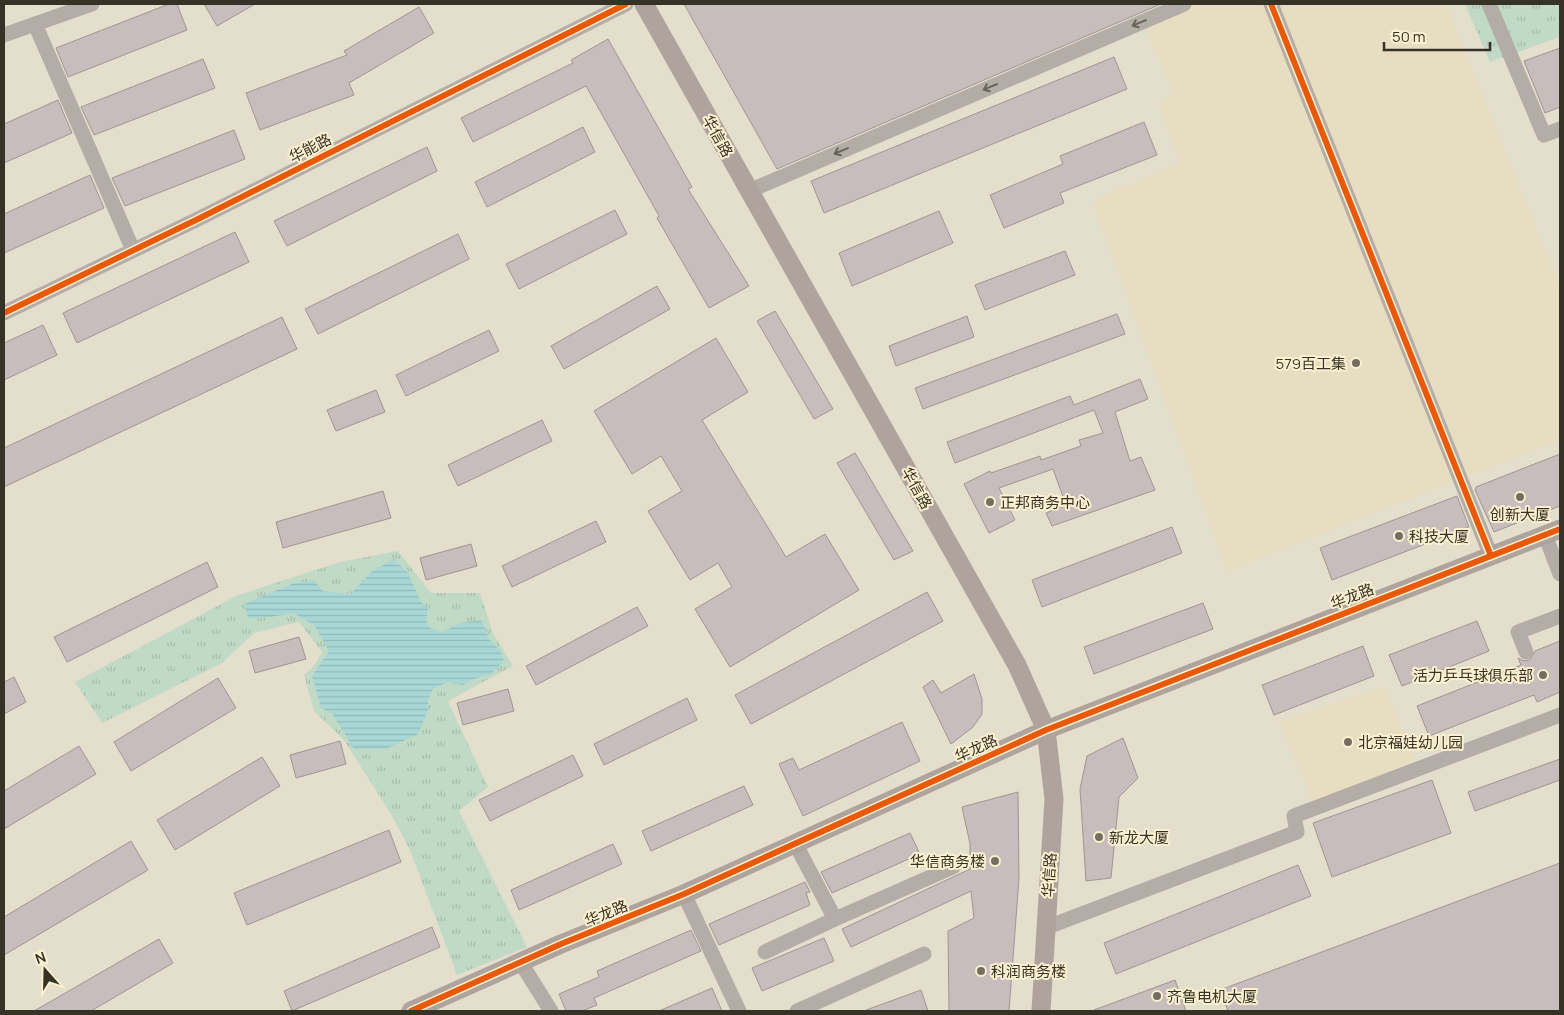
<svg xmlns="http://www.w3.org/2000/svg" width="1564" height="1015" viewBox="0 0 1564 1015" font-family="Manrope,'Noto Sans SC',sans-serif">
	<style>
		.built { fill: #e7ddc0 }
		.grass { fill: url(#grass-tufts) }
		.water { fill: url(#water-rules) }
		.building { fill: #c7bdbc; stroke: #9e9693 }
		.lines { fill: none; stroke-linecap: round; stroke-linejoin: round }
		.minor { stroke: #b4aca7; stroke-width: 15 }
		.major { stroke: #aea39d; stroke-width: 19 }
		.cycleway-casing { stroke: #fbf0d0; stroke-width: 9 }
		.cycleway { stroke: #e8590c; stroke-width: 6 }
		.oneway { stroke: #686359 }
		.poi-dot { fill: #736e60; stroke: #fbf0d0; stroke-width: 2 }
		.labels { text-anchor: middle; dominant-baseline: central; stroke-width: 4; stroke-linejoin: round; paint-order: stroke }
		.street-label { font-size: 15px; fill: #363225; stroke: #fbf0d0 }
		.poi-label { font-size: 15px; fill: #363225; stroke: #fbf0d0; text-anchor: start }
	</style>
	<defs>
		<pattern id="grass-tufts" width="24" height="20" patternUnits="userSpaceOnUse" patternTransform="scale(1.25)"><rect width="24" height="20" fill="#c1dac6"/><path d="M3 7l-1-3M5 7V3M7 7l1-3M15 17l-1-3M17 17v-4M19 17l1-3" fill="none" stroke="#a6bcaa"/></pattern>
		<pattern id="water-rules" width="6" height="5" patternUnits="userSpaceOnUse" patternTransform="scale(1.25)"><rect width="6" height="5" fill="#a8d7d5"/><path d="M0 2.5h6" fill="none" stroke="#91b9b7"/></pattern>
	</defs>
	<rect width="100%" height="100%" fill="#e4decd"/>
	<g class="built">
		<polygon points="1199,4 1446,4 1560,286 1560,440 1227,571 1092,201 1180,163 1158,104 1173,94 1145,27"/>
		<polygon points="1384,687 1416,762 1313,802 1279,722"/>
	</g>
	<g class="grass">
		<polygon points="1465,4 1560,4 1560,37 1490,62"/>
		<polygon points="398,551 431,593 480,593 493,633 513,666 448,701 488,787 459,811 527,947 457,975 410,850 392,816 344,740 314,711 304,675 314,666 322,652 299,622 254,633 222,663 102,723 75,682 236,596 340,562"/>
	</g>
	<polygon class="water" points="394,559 408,573 420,600 428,610 426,620 430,628 442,632 461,623 481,620 490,640 500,650 504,661 491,674 474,679 463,685 448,682 433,689 428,700 428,710 418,734 386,749 354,749 332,713 321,708 312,676 329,651 314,625 293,613 271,617 248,618 244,604 292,584 314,580 323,591 351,594 371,572"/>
	<g class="building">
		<polygon points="169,4 177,4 187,30 68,77 56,48"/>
		<polygon points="204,4 255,4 217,26"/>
		<polygon points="684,4 1161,4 777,169"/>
		<polygon points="419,7 434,33 349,83 354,95 260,130 246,93 347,55 344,51"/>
		<polygon points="608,39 692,187 688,189 749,286 709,308 657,218 659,216 586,86 473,142 461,118 573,63 571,60"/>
		<polygon points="1560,48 1560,107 1545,113 1524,61"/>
		<polygon points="1114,57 1127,89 824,213 811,181"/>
		<polygon points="203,59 215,88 94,135 81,107"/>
		<polygon points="58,100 72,133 4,163 4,124"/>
		<polygon points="1144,122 1157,155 1060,193 1064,203 1004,228 990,195 1063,164 1060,156"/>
		<polygon points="583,127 595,152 487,207 475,182"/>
		<polygon points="234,130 245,159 125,206 112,178"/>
		<polygon points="427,147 437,171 287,246 274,221"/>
		<polygon points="90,175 104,208 4,253 4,214"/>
		<polygon points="615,210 627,234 519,289 506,264"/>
		<polygon points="939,211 953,243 852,286 839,253"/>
		<polygon points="235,232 249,262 77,343 63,313"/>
		<polygon points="458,234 469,259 318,334 305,309"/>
		<polygon points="1065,251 1075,275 985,310 975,285"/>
		<polygon points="657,286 670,309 564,369 551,346"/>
		<polygon points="775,311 833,409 814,419 757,321"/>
		<polygon points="1117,314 1125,334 923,409 915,388"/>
		<polygon points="967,316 974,337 896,366 889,346"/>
		<polygon points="282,317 297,349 4,487 4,448"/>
		<polygon points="43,325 57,355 4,380 4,343"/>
		<polygon points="489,330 499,351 406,396 396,375"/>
		<polygon points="716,338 748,392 702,420 786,557 825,534 859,590 730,667 695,609 732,587 718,563 690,580 648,511 682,491 661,456 632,474 594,411"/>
		<polygon points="1140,379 1148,399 1115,412 1130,461 1141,457 1155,490 1052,526 1046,513 1066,505 1053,469 999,488 1015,520 989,533 964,484 990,471 991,473 1040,456 1041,460 1081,446 1079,440 1103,433 1094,410 955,463 947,442 1070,396 1074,405"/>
		<polygon points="376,390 385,412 336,431 327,410"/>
		<polygon points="542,420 552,441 458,486 448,465"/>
		<polygon points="855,453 913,551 894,560 837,463"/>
		<polygon points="1560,454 1560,506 1494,532 1475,490 1476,487"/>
		<polygon points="383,491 391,518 283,548 276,522"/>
		<polygon points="1457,496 1469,527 1332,580 1320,548"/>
		<polygon points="596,521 606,542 512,587 502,566"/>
		<polygon points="1172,527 1182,553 1042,607 1032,580"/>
		<polygon points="471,544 477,566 426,580 420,558"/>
		<polygon points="207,562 218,587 67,662 54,637"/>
		<polygon points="927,592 943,621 751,724 735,695"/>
		<polygon points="1203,603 1213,629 1094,674 1084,647"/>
		<polygon points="637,607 648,626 536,685 526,666"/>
		<polygon points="1477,621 1489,651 1402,686 1389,655"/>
		<polygon points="299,637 306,659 255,673 249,651"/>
		<polygon points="1560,641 1560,692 1537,702 1534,695 1429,736 1417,706 1521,665 1518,658 1524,661 1530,660 1535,651"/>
		<polygon points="1363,646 1374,676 1274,715 1262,685"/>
		<polygon points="974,674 982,699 982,714 973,727 951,744 923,687 933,680 941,693"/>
		<polygon points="14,677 26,702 4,714 4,682"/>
		<polygon points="218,678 236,708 131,771 114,742"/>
		<polygon points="508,689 514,711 463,725 457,703"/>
		<polygon points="687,698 697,720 604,765 594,744"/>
		<polygon points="902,722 920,761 803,816 779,764 793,758 799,770"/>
		<polygon points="1123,738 1138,778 1119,797 1111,878 1086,881 1080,789 1087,756"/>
		<polygon points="340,741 346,764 296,778 290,755"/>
		<polygon points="79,746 96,774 4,829 4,791"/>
		<polygon points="573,755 583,776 490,821 479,800"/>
		<polygon points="262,757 280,786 175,850 157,820"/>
		<polygon points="1560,759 1560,780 1475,811 1468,792"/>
		<polygon points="1432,780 1451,833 1332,877 1313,823"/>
		<polygon points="744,786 753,805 651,851 642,831"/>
		<polygon points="1018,792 1019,878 1009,1011 949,1011 948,931 974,918 971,891 851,947 842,929 970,869 970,844 962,807"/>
		<polygon points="389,830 401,862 247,925 234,893"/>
		<polygon points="910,833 920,854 832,893 821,872"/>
		<polygon points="131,841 148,870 4,955 4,917"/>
		<polygon points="613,844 622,864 519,910 511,890"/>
		<polygon points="1560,863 1560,1011 1228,1011 1220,990"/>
		<polygon points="1298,865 1311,896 1116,974 1104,943"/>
		<polygon points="805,882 810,892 806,893 810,905 719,945 709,924"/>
		<polygon points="432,927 440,947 292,1011 284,991"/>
		<polygon points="691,930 701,951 594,998 597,1005 582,1011 566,1011 559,994 599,977 597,971"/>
		<polygon points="824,938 834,961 762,991 752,968"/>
		<polygon points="159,939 173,963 91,1011 34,1011"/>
		<polygon points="1175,980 1186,1011 1094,1011 1094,1010"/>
		<polygon points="712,988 722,1011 659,1011"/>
		<polygon points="921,990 928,1011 867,1011 866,1010"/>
	</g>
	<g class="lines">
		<g class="minor">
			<polyline points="1271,4 1491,556"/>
			<polyline points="1489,4 1544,135 1560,129"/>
			<polyline points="35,24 133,250"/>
			<polyline points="4,35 92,4"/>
			<polyline points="749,191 1184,4"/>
			<polyline points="4,313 198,219 626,4"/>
			<polyline points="1545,535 1560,574"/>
			<polyline points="1526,652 1518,632 1560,616"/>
			<polyline points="795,843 835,919 953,867"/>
			<polyline points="684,894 739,1011"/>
			<polyline points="1045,928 1297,832 1294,816 1560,715"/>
			<polyline points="765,952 835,919"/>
			<polyline points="521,963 551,1011"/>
			<polyline points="797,1011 924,954"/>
		</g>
		<g class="major">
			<polyline points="644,4 1017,665 1046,730 1054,799 1041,1011"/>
			<polyline points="411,1011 561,944 684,894 1046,730 1560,529"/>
		</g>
		<g class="cycleway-casing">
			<g id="cycleway">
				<polyline points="1271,4 1491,556"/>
				<polyline points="4,313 198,219 626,4"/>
				<polyline points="411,1011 561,944 684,894 1046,730 1560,529"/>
			</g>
		</g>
		<use href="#cycleway" class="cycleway"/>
	</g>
	<defs><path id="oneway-shaft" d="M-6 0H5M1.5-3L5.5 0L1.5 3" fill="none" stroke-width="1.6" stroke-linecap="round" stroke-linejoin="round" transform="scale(1.25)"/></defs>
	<g class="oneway">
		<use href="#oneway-shaft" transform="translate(1139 23) rotate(157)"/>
		<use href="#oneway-shaft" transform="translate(990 87) rotate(157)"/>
		<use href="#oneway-shaft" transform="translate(841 151) rotate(157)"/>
	</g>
	<g class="poi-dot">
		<circle cx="1356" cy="363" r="5"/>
		<circle cx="1520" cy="497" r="5"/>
		<circle cx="990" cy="502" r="5"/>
		<circle cx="1399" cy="536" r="5"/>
		<circle cx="1543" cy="675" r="5"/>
		<circle cx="1348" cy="742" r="5"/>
		<circle cx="1099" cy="837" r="5"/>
		<circle cx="995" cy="861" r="5"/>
		<circle cx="981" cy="971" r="5"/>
		<circle cx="1157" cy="996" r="5"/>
	</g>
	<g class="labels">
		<g class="street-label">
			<text transform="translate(718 136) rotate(61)">华信路</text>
			<text transform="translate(310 148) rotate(-27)">华能路</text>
			<text transform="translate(917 488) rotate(61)">华信路</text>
			<text transform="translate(1352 596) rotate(-21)">华龙路</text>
			<text transform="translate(976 748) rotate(-24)">华龙路</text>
			<text transform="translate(1049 875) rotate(-86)">华信路</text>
			<text transform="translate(606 913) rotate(-22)">华龙路</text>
		</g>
		<g class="poi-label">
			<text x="1346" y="363" text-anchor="end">579百工集</text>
			<text x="1000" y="502">正邦商务中心</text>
			<text x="1520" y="514" text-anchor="middle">创新大厦</text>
			<text x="1409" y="536">科技大厦</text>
			<text x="1533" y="675" text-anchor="end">活力乒乓球俱乐部</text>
			<text x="1358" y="742">北京福娃幼儿园</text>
			<text x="1109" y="837">新龙大厦</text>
			<text x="985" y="861" text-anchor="end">华信商务楼</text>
			<text x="991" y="971">科润商务楼</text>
			<text x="1167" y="996">齐鲁电机大厦</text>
		</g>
	</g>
	<rect width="1564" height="1015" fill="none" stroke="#363225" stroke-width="10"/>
	<g transform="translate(45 970) rotate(340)" stroke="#fbf0d0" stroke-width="4" paint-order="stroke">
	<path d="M0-4L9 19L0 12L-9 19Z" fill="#363225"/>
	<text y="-8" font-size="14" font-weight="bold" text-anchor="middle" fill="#363225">N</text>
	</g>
	<path d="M1384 42v8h106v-8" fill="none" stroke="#363225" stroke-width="2.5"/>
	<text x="1392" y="42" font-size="15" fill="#363225" stroke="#fbf0d0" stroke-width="4" paint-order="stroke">50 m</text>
</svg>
